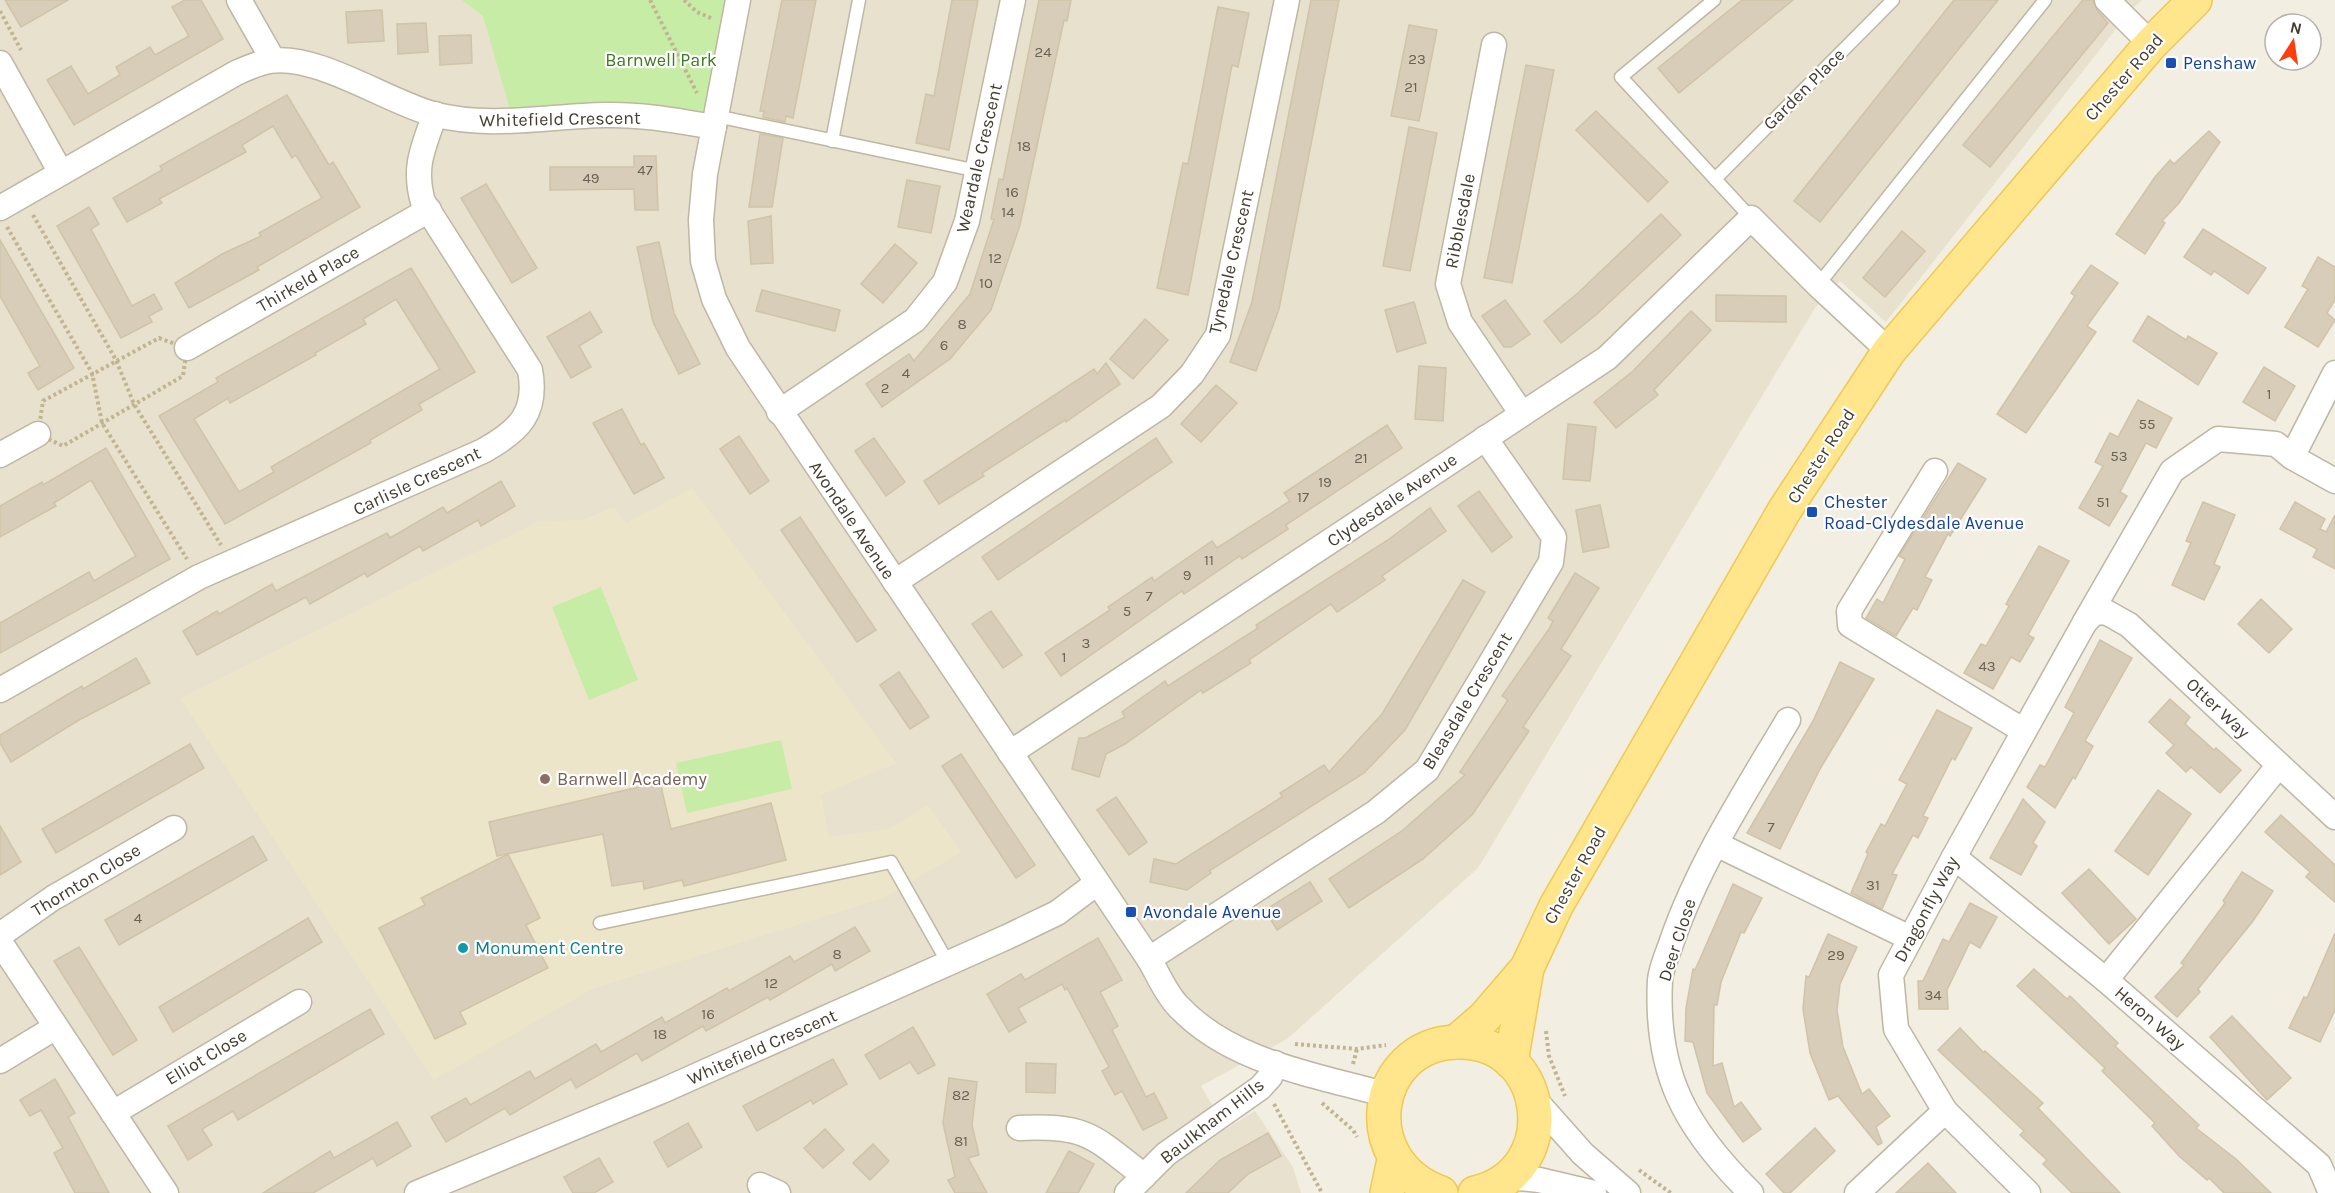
<svg xmlns="http://www.w3.org/2000/svg" width="2335" height="1193" viewBox="0 0 2335 1193" font-family="Karla,sans-serif">
	<style>
		.residential { fill: #e7e1ce }
		.education { fill: #ede5c9 }
		.green { fill: #c7eca5 }
		.building { fill: #d8cdb8; stroke: #d0c3a8; stroke-width: 1.5; fill-rule: evenodd }
		.lines { fill: none; stroke-linecap: round; stroke-linejoin: round }
		.service-casing { stroke: #beb7a3; stroke-width: 15 }
		.minor-casing { stroke: #beb7a3; stroke-width: 27 }
		.primary-casing { stroke: #eec953; stroke-width: 36 }
		.path { stroke: #c2b493; stroke-width: 4; stroke-dasharray: 3 3; stroke-linecap: butt }
		.service { stroke: #fff; stroke-width: 12 }
		.minor { stroke: #fff; stroke-width: 24 }
		.primary { stroke: #ffe68d; stroke-width: 33 }
		.transit-dot { fill: #1a4fb4; stroke: #fff; stroke-width: 2 }
		.education-dot { fill: #8d6e63; stroke: #fff; stroke-width: 2 }
		.culture-dot { fill: #0f9aa8; stroke: #fff; stroke-width: 2 }
		.labels { text-anchor: middle; dominant-baseline: central; stroke-width: 4.5; stroke-linejoin: round; paint-order: stroke }
		.number-label { font-size: 15px; fill: #696253 }
		.park-label { font-size: 18px; fill: #3d7a20; stroke: #fff }
		.transit-label { font-size: 18px; fill: #164399; stroke: #fff; text-anchor: start }
		.street-label { font-size: 18px; fill: #443e31; stroke: #fff }
		.education-label { font-size: 18px; fill: #785e54; stroke: #fff; text-anchor: start }
		.culture-label { font-size: 18px; fill: #0d838f; stroke: #fff; text-anchor: start }
	</style>
	<rect width="100%" height="100%" fill="#f2eee1"/>
	<polygon class="residential" points="0,0 2142,0 2130,11 1886,322 1840,281 1815,308 1478,868 1287,1039 1201,1086 1226,1129 1255,1111 1293,1167 1301,1193 0,1193"/>
	<polygon class="education" points="692,488 896,763 821,795 829,837 888,829 928,805 961,852 884,898 592,989 434,1080 180,698 539,521 582,520 614,507 626,523"/>
	<g class="green">
		<polygon points="462,0 738,0 714,127 513,120 483,16"/>
		<polygon points="601,587 638,680 589,700 552,607"/>
		<polygon points="781,740 792,789 687,813 676,763"/>
	</g>
	<g class="building">
		<polygon points="5,0 68,0 21,27"/>
		<polygon points="185,0 201,0 223,39 74,125 47,80 71,66 88,94 120,75 116,67 150,47 155,55 189,36 172,7"/>
		<polygon points="782,0 816,0 793,118 786,116 785,122 763,117 764,111 760,111"/>
		<polygon points="952,0 978,0 949,150 916,143 926,94 934,96"/>
		<polygon points="1039,0 1071,0 1067,21 1064,20 1020,225 991,310 950,359 882,407 866,384 909,354 914,361 970,294 994,219 991,219 999,179 1003,180"/>
		<polygon points="1311,0 1339,0 1279,309 1256,371 1230,362 1252,302"/>
		<polygon points="1742,0 1793,0 1679,93 1658,68"/>
		<polygon points="1954,0 1998,0 1820,222 1794,201"/>
		<polygon points="2083,0 2093,0 2097,10 2108,23 1990,167 1963,145"/>
		<polygon points="1218,7 1249,13 1238,67 1232,65 1188,295 1157,288 1183,163 1188,164"/>
		<polygon points="382,10 384,41 348,43 346,12"/>
		<polygon points="426,23 428,52 398,54 397,24"/>
		<polygon points="1409,25 1437,30 1419,121 1391,116"/>
		<polygon points="471,35 472,63 440,65 439,36"/>
		<polygon points="1526,65 1554,70 1512,283 1484,278"/>
		<polygon points="287,95 329,165 333,162 360,207 257,267 259,270 189,308 175,283 222,254 261,236 259,233 322,198 296,155 292,158 273,126 242,145 246,152 159,199 162,203 127,222 113,198 162,170 160,166"/>
		<polygon points="1596,111 1668,182 1648,202 1576,130"/>
		<polygon points="1409,127 1437,133 1410,271 1383,266"/>
		<polygon points="2209,131 2220,142 2179,203 2162,221 2165,223 2145,254 2116,234 2155,177 2170,160 2174,164"/>
		<polygon points="760,134 783,138 772,207 749,207"/>
		<polygon points="634,156 656,156 658,210 635,210 634,189 550,190 550,167 634,167"/>
		<polygon points="907,180 940,186 931,233 898,227"/>
		<polygon points="486,184 537,268 512,283 461,198"/>
		<polygon points="89,207 99,224 91,229 132,306 154,294 162,309 149,316 152,322 121,338 57,226"/>
		<polygon points="1661,214 1681,235 1597,314 1561,343 1544,321 1578,293"/>
		<polygon points="771,216 773,263 751,264 748,221"/>
		<polygon points="2203,229 2266,268 2248,294 2214,271 2211,275 2184,257"/>
		<polygon points="1902,231 1925,251 1885,297 1863,278"/>
		<polygon points="0,240 74,368 38,390 28,373 40,366 0,296"/>
		<polygon points="659,242 674,313 700,364 679,374 653,322 637,247"/>
		<polygon points="895,244 917,263 883,303 861,284"/>
		<polygon points="2318,257 2335,267 2335,300 2327,313 2335,320 2318,347 2285,327 2308,289 2302,286"/>
		<polygon points="2091,265 2118,283 2087,326 2096,332 2026,433 1997,414 2075,296 2071,293"/>
		<path d="M411,268L475,372L419,404L422,410L370,440L371,443L225,524L159,416L218,382L216,378ZM396,299L440,369L271,467L274,472L239,492L194,419L228,398L230,403L316,355L315,353L366,324L363,319Z"/>
		<polygon points="762,290 840,310 835,331 756,311"/>
		<polygon points="1716,295 1786,296 1786,322 1716,321"/>
		<polygon points="1505,300 1530,334 1511,347 1504,347 1482,316"/>
		<polygon points="1414,302 1426,343 1397,352 1385,310"/>
		<polygon points="1691,311 1711,330 1654,390 1658,395 1616,428 1594,402 1633,371"/>
		<polygon points="590,312 602,332 579,346 591,367 571,378 547,337"/>
		<polygon points="2148,316 2186,340 2188,336 2217,353 2198,385 2133,341"/>
		<polygon points="1145,319 1168,340 1133,379 1110,359"/>
		<polygon points="1106,363 1120,384 1066,422 1065,420 982,473 984,476 939,504 924,481 1094,369 1097,374"/>
		<polygon points="1419,366 1446,368 1443,421 1415,419"/>
		<polygon points="2264,367 2295,386 2275,421 2243,402"/>
		<polygon points="1216,385 1237,403 1201,442 1181,424"/>
		<polygon points="2138,400 2172,418 2156,448 2146,443 2120,492 2127,496 2109,526 2079,508 2103,466 2095,462 2110,433 2118,437"/>
		<polygon points="622,409 641,445 644,443 664,478 634,494 593,423"/>
		<polygon points="1568,424 1596,427 1590,481 1563,479"/>
		<polygon points="1387,425 1402,448 1286,525 1288,529 1242,559 1240,556 1184,594 1182,591 1061,676 1045,653 1110,610 1108,607 1152,577 1154,581 1212,541 1217,548 1290,501 1284,493"/>
		<polygon points="739,436 769,481 750,494 720,449"/>
		<polygon points="874,438 905,482 886,496 855,451"/>
		<polygon points="1156,438 1172,462 998,580 982,557"/>
		<polygon points="106,448 170,559 0,653 0,623 89,572 94,581 136,556 91,480 54,503 56,506 0,537 0,506 42,482 43,485"/>
		<polygon points="1958,463 1986,479 1950,536 1948,534 1925,577 1932,580 1917,610 1913,608 1896,636 1866,618 1877,599 1883,603 1905,559 1899,556"/>
		<polygon points="501,481 515,506 481,526 478,520 423,551 420,546 367,577 365,573 310,604 306,597 197,655 183,631 217,611 219,614 272,584 276,591 387,533 390,538 443,507 447,513"/>
		<polygon points="1479,491 1512,537 1492,552 1458,506"/>
		<polygon points="2203,502 2235,515 2214,564 2220,567 2204,600 2172,585 2191,543 2186,541"/>
		<polygon points="2295,502 2325,519 2320,529 2326,532 2335,515 2335,569 2313,557 2317,549 2280,529"/>
		<polygon points="1600,505 1609,547 1583,552 1576,510"/>
		<polygon points="1430,508 1446,531 1382,576 1385,580 1337,612 1331,604 1249,660 1251,663 1203,693 1201,690 1125,744 1106,754 1099,777 1072,769 1079,738 1085,738 1125,717 1122,712 1165,681 1168,686 1258,628 1256,625 1388,540"/>
		<polygon points="800,517 876,630 857,642 781,530"/>
		<polygon points="2039,546 2069,561 2028,635 2034,638 2020,662 2011,657 1993,689 1964,673 1981,644 1986,646 2009,606 2006,604"/>
		<polygon points="1575,573 1599,588 1561,649 1571,656 1523,727 1529,731 1472,815 1423,859 1349,908 1329,879 1402,831 1465,775 1460,772 1508,700 1502,696 1549,629 1553,621 1548,618"/>
		<polygon points="1463,580 1485,592 1405,730 1364,773 1209,871 1211,873 1187,890 1150,882 1154,859 1176,864 1282,797 1280,793 1324,765 1329,772 1382,714"/>
		<polygon points="2261,599 2292,629 2269,653 2238,624"/>
		<polygon points="991,611 1022,655 1003,668 972,624"/>
		<polygon points="2100,640 2132,658 2085,741 2093,746 2075,779 2073,777 2055,808 2027,787 2040,765 2045,767 2074,713 2065,707"/>
		<polygon points="136,658 150,683 79,720 11,762 0,743 0,735 65,696 82,686 83,689"/>
		<polygon points="1840,662 1874,679 1820,769 1780,849 1747,833 1813,721"/>
		<polygon points="899,672 929,717 910,729 880,685"/>
		<polygon points="2170,699 2190,717 2185,724 2214,750 2216,748 2241,770 2220,793 2191,767 2186,772 2166,753 2174,745 2149,722"/>
		<polygon points="1937,710 1972,728 1955,760 1952,758 1923,816 1928,818 1918,838 1913,835 1892,874 1897,875 1882,909 1851,893 1868,854 1866,852 1881,824 1885,826 1907,784 1899,780"/>
		<polygon points="190,744 204,768 56,853 42,829"/>
		<polygon points="961,754 1035,865 1016,878 942,766"/>
		<polygon points="660,782 671,829 771,803 786,860 684,886 682,880 644,889 643,881 612,886 603,834 497,856 489,822"/>
		<polygon points="2158,790 2191,814 2148,875 2115,851"/>
		<polygon points="1116,797 1147,842 1129,855 1097,810"/>
		<polygon points="2023,799 2045,822 2033,843 2037,846 2021,875 1990,858"/>
		<polygon points="2281,815 2335,865 2335,902 2306,877 2310,872 2265,832"/>
		<polygon points="0,826 21,862 0,875"/>
		<polygon points="253,836 267,860 119,945 105,920"/>
		<polygon points="508,854 540,918 526,925 548,968 460,1012 466,1024 435,1039 379,928 425,905 421,898"/>
		<polygon points="2089,869 2136,919 2109,944 2062,893"/>
		<polygon points="2242,872 2273,891 2253,921 2198,989 2200,992 2177,1017 2155,997 2184,965 2181,963 2225,903 2223,901"/>
		<polygon points="1310,882 1322,901 1277,930 1265,910"/>
		<polygon points="1733,884 1762,898 1744,933 1741,932 1721,982 1717,1005 1714,1005 1713,1066 1722,1063 1734,1107 1741,1102 1761,1129 1743,1142 1707,1093 1693,1042 1685,1041 1686,1008 1693,969 1695,970"/>
		<polygon points="1970,903 1997,917 1980,948 1970,942 1947,990 1948,1009 1919,1009 1918,981 1923,981 1943,939 1949,942"/>
		<polygon points="308,918 322,942 173,1032 159,1007"/>
		<polygon points="855,927 870,951 835,971 832,964 770,1000 768,997 706,1031 703,1026 642,1061 637,1053 576,1088 571,1079 510,1115 505,1108 446,1142 431,1117 466,1098 470,1105 530,1071 535,1079 596,1044 601,1052 662,1017 665,1023 727,988 729,991 790,956 794,962"/>
		<polygon points="2335,933 2335,1010 2320,1042 2289,1028 2304,997 2307,998"/>
		<polygon points="1828,934 1857,947 1840,984 1837,1010 1843,1047 1862,1094 1869,1089 1890,1116 1876,1127 1882,1143 1878,1145 1838,1096 1829,1100 1810,1053 1803,1009 1806,976 1809,977"/>
		<polygon points="1098,938 1122,980 1100,992 1118,1026 1112,1030 1146,1097 1154,1093 1167,1118 1143,1130 1122,1091 1115,1095 1102,1071 1109,1067 1067,988 1065,990 1062,984 1018,1008 1026,1022 1009,1032 987,994 1021,974 1025,980"/>
		<polygon points="79,947 137,1040 113,1055 54,961"/>
		<polygon points="2034,969 2067,999 2070,996 2118,1043 2115,1046 2199,1125 2196,1128 2236,1159 2271,1193 2224,1193 2209,1178 2207,1180 2179,1156 2152,1126 2155,1123 2102,1071 2105,1068 2017,986"/>
		<polygon points="370,1009 384,1034 238,1120 233,1111 202,1129 212,1145 188,1160 168,1126"/>
		<polygon points="2232,1016 2291,1078 2267,1100 2210,1037"/>
		<polygon points="913,1027 935,1065 918,1074 910,1062 880,1079 865,1055"/>
		<polygon points="1960,1028 1984,1053 1985,1051 2043,1103 2038,1108 2120,1193 2072,1193 2043,1164 2047,1160 2020,1135 2024,1131 1938,1050"/>
		<polygon points="833,1059 847,1084 813,1104 811,1100 757,1131 743,1106"/>
		<polygon points="1026,1063 1056,1064 1055,1093 1026,1092"/>
		<polygon points="949,1078 977,1082 972,1125 979,1155 968,1158 987,1193 955,1193 948,1180 955,1177 943,1123"/>
		<polygon points="55,1079 75,1113 68,1117 109,1193 75,1193 54,1153 63,1148 41,1110 30,1116 20,1100"/>
		<polygon points="397,1122 411,1146 377,1166 373,1158 313,1193 263,1193 330,1151 334,1158"/>
		<polygon points="688,1123 702,1147 668,1167 654,1142"/>
		<polygon points="1815,1128 1835,1151 1790,1193 1784,1193 1766,1174"/>
		<polygon points="825,1129 844,1150 823,1168 804,1148"/>
		<polygon points="1268,1133 1281,1156 1248,1174 1228,1193 1186,1193 1220,1160"/>
		<polygon points="873,1144 889,1161 870,1180 853,1163"/>
		<polygon points="1069,1151 1094,1164 1078,1193 1046,1193"/>
		<polygon points="599,1158 613,1182 594,1193 573,1193 564,1177"/>
		<polygon points="1928,1163 1956,1193 1896,1193"/>
	</g>
	<g class="lines">
		<g class="service-casing">
			<g id="service">
				<polyline points="1714,0 1621,77 1751,218"/>
				<polyline points="716,116 978,171"/>
				<polyline points="832,141 859,0"/>
				<polyline points="1715,179 1893,0"/>
				<polyline points="1818,285 2045,0"/>
				<polyline points="600,923 891,862 948,963"/>
			</g>
		</g>
		<g class="minor-casing">
			<g id="minor">
				<polyline points="239,0 273,60"/>
				<path d="M738,0L705,174L701,220L703,261L714,299L738,348L1149,959C1158,974 1166,994 1178,1006C1231,1063 1317,1075 1387,1095"/>
				<polyline points="2107,0 2151,44"/>
				<polyline points="1494,45 1448,284 1460,322 1522,414"/>
				<polyline points="0,63 61,173"/>
				<path d="M0,208L236,73C247,68 258,63 270,61C316,53 388,102 433,114C489,129 549,116 605,115C642,114 678,121 714,127"/>
				<polyline points="187,348 429,210"/>
				<polyline points="2335,373 2292,457 2335,481"/>
				<polyline points="779,412 915,320 945,282 967,221 1013,0"/>
				<polyline points="0,455 38,434"/>
				<polyline points="1935,471 1849,611 1850,625 2024,731"/>
				<polyline points="895,582 1161,406 1192,374 1218,335 1287,0"/>
				<polyline points="2085,622 2172,471 2218,439 2276,444 2292,457"/>
				<path d="M0,690L199,577L483,451C519,431 538,413 530,370L423,202C413,167 423,148 435,114"/>
				<polyline points="1010,753 1607,358 1751,218 1818,285 1889,351"/>
				<polyline points="1716,844 1910,938"/>
				<polyline points="1954,857 2106,980 2319,1165 2331,1193"/>
				<polyline points="0,935 53,898 174,828"/>
				<polyline points="0,942 166,1193"/>
				<polyline points="1149,959 1376,812 1427,770 1551,562 1554,537 1485,438"/>
				<polyline points="2106,980 2279,765"/>
				<polyline points="0,1061 56,1027"/>
				<polyline points="1535,1100 1583,1154 1628,1193"/>
				<polyline points="113,1113 299,1002"/>
				<path d="M1019,1128C1087,1125 1093,1136 1144,1176"/>
				<polyline points="1509,1177 1539,1180 1594,1193"/>
				<polyline points="760,1185 778,1193"/>
				<polyline points="417,1193 662,1091 1007,937 1057,913 1097,883"/>
				<polyline points="1127,1193 1166,1154 1260,1088 1270,1077 1275,1063"/>
				<path d="M1751,1193C1686,1129 1655,1074 1660,980C1661,968 1668,953 1672,941C1699,863 1746,791 1788,720"/>
				<polyline points="1857,1193 1945,1111"/>
				<polyline points="2028,1193 1945,1111 1896,1029 1891,975 1954,857 2085,622 2094,613 2106,612 2129,625 2335,817"/>
			</g>
		</g>
		<g class="primary-casing">
			<g id="primary">
				<polyline points="1456,1042 1484,1018 1527,968 1556,906 1784,511 1889,351 2151,44 2195,0"/>
				<polyline points="1511,1062 1527,968"/>
				<polyline points="1387,1193 1394,1160"/>
				<path d="M1441,1193C1354,1162 1372,1045 1456,1042C1548,1038 1566,1172 1475,1193"/>
			</g>
		</g>
		<g class="path">
			<polyline points="650,0 697,93"/>
			<polyline points="684,0 697,12 713,19"/>
			<polyline points="0,11 21,50"/>
			<polyline points="33,215 116,360 134,404 221,545"/>
			<polyline points="7,227 92,373 102,423 187,559"/>
			<polygon points="159,338 187,348 183,376 63,446 38,434 43,401"/>
			<polyline points="1546,1031 1549,1056 1565,1096"/>
			<polyline points="1295,1044 1357,1049 1386,1045"/>
			<polyline points="1353,1064 1357,1049"/>
			<polyline points="1322,1103 1353,1130 1357,1137"/>
			<polyline points="1274,1104 1322,1193"/>
			<polyline points="1639,1170 1671,1193"/>
		</g>
		<use href="#service" class="service"/>
		<use href="#minor" class="minor"/>
		<use href="#primary" class="primary"/>
	</g>
	<g class="transit-dot">
		<rect x="2165" y="57" width="12" height="12" rx="3"/>
		<rect x="1806" y="506" width="12" height="12" rx="3"/>
		<rect x="1125" y="906" width="12" height="12" rx="3"/>
	</g>
	<circle class="education-dot" cx="545" cy="779" r="6"/>
	<circle class="culture-dot" cx="463" cy="948" r="6"/>
	<g class="labels">
		<g class="number-label">
			<text x="1043" y="52">24</text>
			<text x="1417" y="59">23</text>
			<text x="1411" y="87">21</text>
			<text x="1024" y="146">18</text>
			<text x="645" y="170">47</text>
			<text x="591" y="178">49</text>
			<text x="1012" y="192">16</text>
			<text x="1008" y="212">14</text>
			<text x="995" y="258">12</text>
			<text x="986" y="283">10</text>
			<text x="962" y="324">8</text>
			<text x="944" y="345">6</text>
			<text x="906" y="373">4</text>
			<text x="885" y="388">2</text>
			<text x="2269" y="394">1</text>
			<text x="2147" y="424">55</text>
			<text x="2119" y="456">53</text>
			<text x="1361" y="458">21</text>
			<text x="1325" y="482">19</text>
			<text x="1303" y="497">17</text>
			<text x="2103" y="502">51</text>
			<text x="1209" y="560">11</text>
			<text x="1187" y="575">9</text>
			<text x="1149" y="596">7</text>
			<text x="1127" y="611">5</text>
			<text x="1086" y="643">3</text>
			<text x="1064" y="657">1</text>
			<text x="1987" y="666">43</text>
			<text x="1771" y="827">7</text>
			<text x="1873" y="885">31</text>
			<text x="138" y="918">4</text>
			<text x="837" y="954">8</text>
			<text x="1836" y="955">29</text>
			<text x="771" y="983">12</text>
			<text x="1933" y="995">34</text>
			<text x="708" y="1014">16</text>
			<text x="660" y="1034">18</text>
			<text x="961" y="1095">82</text>
			<text x="961" y="1141">81</text>
		</g>
		<g class="park-label">
			<text x="661" y="60">Barnwell Park</text>
		</g>
		<g class="transit-label">
			<text x="2183" y="63">Penshaw</text>
			<text x="1824" y="502">Chester<tspan x="1824" dy="21">Road-Clydesdale Avenue</tspan></text>
			<text x="1143" y="912">Avondale Avenue</text>
		</g>
		<g class="street-label">
			<text transform="translate(2124 77) rotate(-49)">Chester Road</text>
			<text transform="translate(1804 89) rotate(-45)">Garden Place</text>
			<text transform="translate(560 119) rotate(-1)">Whitefield Crescent</text>
			<text transform="translate(979 158) rotate(-77)">Weardale Crescent</text>
			<text transform="translate(1460 221) rotate(-79)">Ribblesdale</text>
			<text transform="translate(1231 262) rotate(-77)">Tynedale Crescent</text>
			<text transform="translate(308 279) rotate(-30)">Thirkeld Place</text>
			<text transform="translate(1821 456) rotate(-57)">Chester Road</text>
			<text transform="translate(417 481) rotate(-25)">Carlisle Crescent</text>
			<text transform="translate(1392 500) rotate(-34)">Clydesdale Avenue</text>
			<text transform="translate(852 520) rotate(56)">Avondale Avenue</text>
			<text transform="translate(1467 701) rotate(-59)">Bleasdale Crescent</text>
			<text transform="translate(2218 708) rotate(43)">Otter Way</text>
			<text transform="translate(1575 875) rotate(-61)">Chester Road</text>
			<text transform="translate(86 880) rotate(-31)">Thornton Close</text>
			<text transform="translate(1926 909) rotate(-62)">Dragonfly Way</text>
			<text transform="translate(1677 940) rotate(-72)">Deer Close</text>
			<text transform="translate(2150 1018) rotate(41)">Heron Way</text>
			<text transform="translate(762 1047) rotate(-24)">Whitefield Crescent</text>
			<text transform="translate(206 1057) rotate(-31)">Elliot Close</text>
			<text transform="translate(1212 1121) rotate(-38)">Baulkham Hills</text>
		</g>
		<g class="education-label">
			<text x="557" y="779">Barnwell Academy</text>
		</g>
		<g class="culture-label">
			<text x="475" y="948">Monument Centre</text>
		</g>
	</g>
	<g transform="translate(2293 42) rotate(12)"><circle r="28" fill="#ffffff" stroke="#b4b2ad" stroke-width="1.5"/>
	<path d="M0-4.5L10 22L0 15L-10 22Z" fill="#ff3f0b"/>
	<text y="-9" font-size="16" font-weight="bold" text-anchor="middle" fill="#443e31">N</text>
	</g>
</svg>
